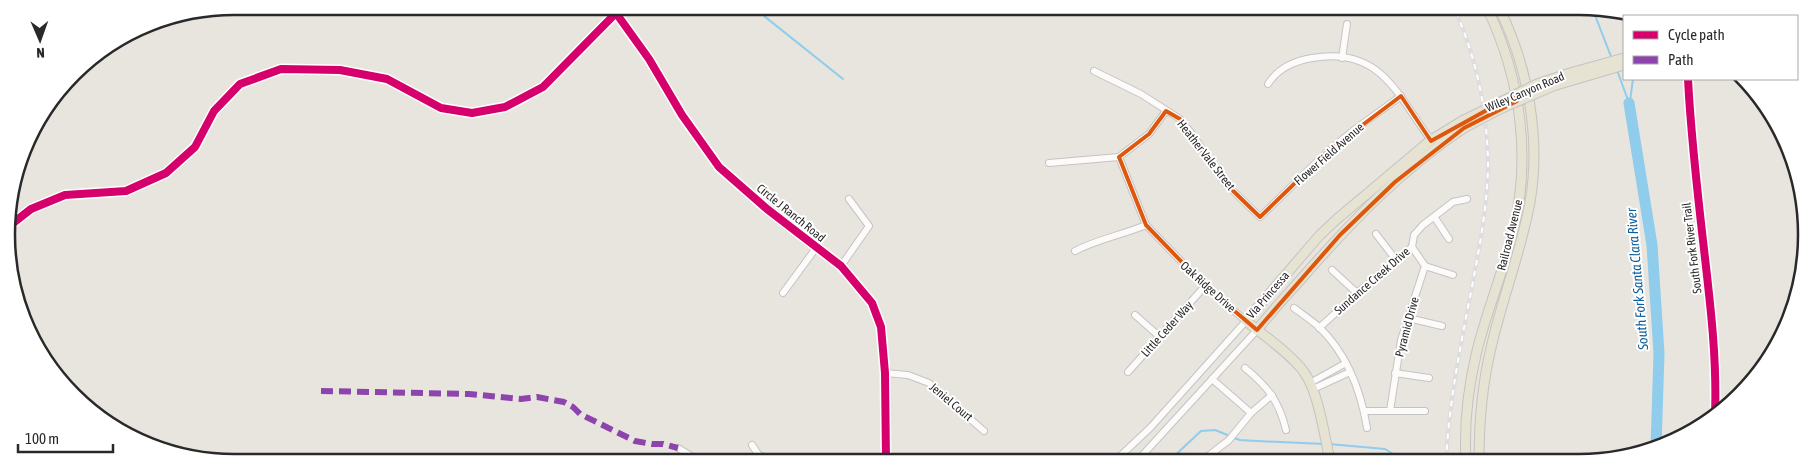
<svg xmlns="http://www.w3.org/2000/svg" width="1813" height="469" viewBox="0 0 1813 469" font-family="'Asap Condensed',sans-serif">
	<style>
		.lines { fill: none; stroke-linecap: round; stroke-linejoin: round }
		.stream { stroke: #90ccec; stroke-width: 2 }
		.river { stroke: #90ccec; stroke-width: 11 }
		.minor-casing { stroke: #c5c4c5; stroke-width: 8 }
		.major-casing { stroke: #c4c3c1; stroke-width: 11 }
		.minor { stroke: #fcfbfa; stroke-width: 6 }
		.major { stroke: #e7e3d2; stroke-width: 9 }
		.rail-casing { stroke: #dddcde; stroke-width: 4 }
		.rail { stroke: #fff; stroke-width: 2; stroke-dasharray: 5.5; stroke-linecap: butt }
		.major-bridge-casing { stroke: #c4c3c1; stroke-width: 11; stroke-linecap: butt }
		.major-bridge { stroke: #e7e3d2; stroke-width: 9 }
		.quiet { stroke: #8e44ad; stroke-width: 6; stroke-dasharray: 12 6; stroke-linecap: butt }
		.cycleway-casing { stroke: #fff; stroke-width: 11 }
		.cycleway { stroke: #d6006c; stroke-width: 8 }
		.marked { fill: none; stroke: #de570d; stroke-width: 4; stroke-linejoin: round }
		.labels { text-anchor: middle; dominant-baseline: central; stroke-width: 4; stroke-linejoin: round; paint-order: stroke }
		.street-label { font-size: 12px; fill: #292929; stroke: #fff }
		.water-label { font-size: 14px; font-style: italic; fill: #0a5e9d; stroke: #fff }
		.rim { fill: none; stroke: #292929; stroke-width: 2.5 }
	</style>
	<rect width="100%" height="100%" fill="#e8e5df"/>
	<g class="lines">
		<g class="stream">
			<polyline points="754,8 843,79"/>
			<polyline points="1593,10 1612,59"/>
			<polyline points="1617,70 1629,103"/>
			<polyline points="1630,101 1633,79"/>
			<polyline points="1234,438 1240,440 1257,441 1324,444"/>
			<polyline points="1329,444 1385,449 1403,460"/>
			<polyline points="1170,460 1201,431 1215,430 1230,436"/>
		</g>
		<polyline class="river" points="1629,103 1652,245 1659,353 1656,448"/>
		<g class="minor-casing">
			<g id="minor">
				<polyline points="609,7 616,13 649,59 682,115 719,167 767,209 841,266 872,303 881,327 885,373 886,460"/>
				<polyline points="1342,58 1347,24"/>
				<polyline points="1094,71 1141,94 1180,119 1192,134 1225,183 1260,217 1328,151 1354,130 1401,96"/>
				<path d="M1268,84C1278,68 1294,61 1312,58C1381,46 1397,95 1431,140"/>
				<polyline points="1049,163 1119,157 1149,134 1166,111"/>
				<polyline points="1435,218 1449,239"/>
				<polyline points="8,227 31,209 65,195 126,191 166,173 195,147 214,111 240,84 281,69 340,70 387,79 441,108 472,113 505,107 543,87 616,13"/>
				<polyline points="1376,234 1396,260"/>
				<path d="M1075,251C1098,239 1122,235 1146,225"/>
				<polyline points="841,266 869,226 849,199"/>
				<polyline points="1425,266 1453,275"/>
				<polyline points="1332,270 1357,293"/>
				<polyline points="783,293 816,248"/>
				<path d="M1294,308C1302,314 1311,320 1319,327C1347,354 1361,391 1367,428"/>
				<polyline points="1135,315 1160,337"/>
				<polyline points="1408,318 1442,326"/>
				<polyline points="1319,328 1364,287 1412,247 1414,235 1423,225 1453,202 1467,199"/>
				<path d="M1245,368C1268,387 1279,401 1286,430"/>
				<polyline points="1128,372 1205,286"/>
				<polyline points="885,373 908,375 929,383 984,431"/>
				<polyline points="1395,373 1429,378"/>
				<polyline points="1212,379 1251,413"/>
				<polyline points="1310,383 1346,363"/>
				<polyline points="1313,389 1350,372"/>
				<polyline points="1365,411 1425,411"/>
				<polyline points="1390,411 1401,340 1425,266 1412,247"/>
				<polyline points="752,445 758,454 767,459"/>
				<polyline points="678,448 696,459"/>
				<polyline points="1213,453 1219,460"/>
				<polyline points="1116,460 1150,428 1246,321 1205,286 1146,225 1119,157"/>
				<polyline points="1138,460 1257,330"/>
				<polyline points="1203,460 1229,440 1251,413 1272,395"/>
				<polyline points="1273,460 1292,460"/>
			</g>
		</g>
		<g class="major-casing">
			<g id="major">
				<path d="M1257,330C1271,312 1287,295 1302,278C1351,222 1402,169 1464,128"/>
				<path d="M1330,460C1324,435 1319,393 1304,372C1291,354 1263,335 1246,321L1319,236L1337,219L1431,140L1462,121"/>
				<path d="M1466,461C1464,426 1468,389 1476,355C1485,315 1502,276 1512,235C1532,161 1521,79 1488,10"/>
				<path d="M1479,461C1479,422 1482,385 1491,348C1502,299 1521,252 1530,202C1541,139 1528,67 1500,10"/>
			</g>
		</g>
		<use href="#minor" class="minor"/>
		<use href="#major" class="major"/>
		<g class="rail-casing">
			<path id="rail" d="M1446,461C1449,403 1460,348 1471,292C1479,249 1488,205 1488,161C1487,109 1476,57 1455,10"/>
		</g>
		<use href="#rail" class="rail"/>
		<g class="major-bridge-casing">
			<g id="major-bridge">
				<polyline points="1462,121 1537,84 1570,73 1624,58"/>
				<polyline points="1464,128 1500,109 1553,86 1624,65"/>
			</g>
		</g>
		<use href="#major-bridge" class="major-bridge"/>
		<polyline class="quiet" points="321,391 469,394 521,399 537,397 564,402 573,407 580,414 635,441 652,444 663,444 678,448"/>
		<g class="cycleway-casing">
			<g id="cycleway">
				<polyline points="610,8 616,13 649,59 682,115 719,167 767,209 841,266 872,303 881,327 885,373 886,460"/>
				<path d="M1688,79C1691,139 1698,198 1705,258C1711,310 1717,362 1715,415"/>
				<polyline points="8,227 31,209 65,195 126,191 166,173 195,147 214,111 240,84 281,69 340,70 387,79 441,108 472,113 505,107 543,87 616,13"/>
			</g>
		</g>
		<use href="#cycleway" class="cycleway"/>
	</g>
	<path class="marked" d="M1516,94L1517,101L1464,128L1395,182L1340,235L1257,330L1205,286L1146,225L1119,157L1149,134L1166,111L1180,119L1225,183L1260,217L1328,151L1401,96L1431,141Z"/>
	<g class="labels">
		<g class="street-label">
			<text transform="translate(1525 92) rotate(-23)">Wiley Canyon Road</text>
			<text transform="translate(1329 154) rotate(-41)">Flower Field Avenue</text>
			<text transform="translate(1206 155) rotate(52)">Heather Vale Street</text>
			<text transform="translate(791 213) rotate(39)">Circle J Ranch Road</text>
			<text transform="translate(1510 235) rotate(-76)">Railroad Avenue</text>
			<text transform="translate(1692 248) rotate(-97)">South Fork River Trail</text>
			<text transform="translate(1372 281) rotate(-41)">Sundance Creek Drive</text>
			<text transform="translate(1208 287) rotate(42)">Oak Ridge Drive</text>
			<text transform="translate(1268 295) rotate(-49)">Via Princessa</text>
			<text transform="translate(1407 327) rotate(-75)">Pyramid Drive</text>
			<text transform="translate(1167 329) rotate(-48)">Little Ceder Way</text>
			<text transform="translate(951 402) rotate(40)">Jeniel Court</text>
		</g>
		<g class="water-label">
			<text transform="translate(1637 279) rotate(-95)">South Fork Santa Clara River</text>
		</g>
	</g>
	<path d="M0 0H1813V469H0ZM234 15H1579A219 219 0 0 1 1798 234V235A219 219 0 0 1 1579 454H234A219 219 0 0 1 15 235V234A219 219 0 0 1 234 15Z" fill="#fff" fill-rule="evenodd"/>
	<path class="rim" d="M234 15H1579A219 219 0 0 1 1798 234V235A219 219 0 0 1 1579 454H234A219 219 0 0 1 15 235V234A219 219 0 0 1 234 15Z"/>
	<rect x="1623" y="15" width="175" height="65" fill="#ffffff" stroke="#a9a9a9"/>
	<rect x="1633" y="31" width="25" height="8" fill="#d6006c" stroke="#a9a9a9"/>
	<text x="1668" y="40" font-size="15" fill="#292929">Cycle path</text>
	<rect x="1633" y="56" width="25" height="8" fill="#8e44ad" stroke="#a9a9a9"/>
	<text x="1668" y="65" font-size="15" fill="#292929">Path</text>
	<g transform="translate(40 40) rotate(178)" stroke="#ffffff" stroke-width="4" paint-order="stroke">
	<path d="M0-4L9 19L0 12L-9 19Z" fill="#292929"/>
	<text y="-8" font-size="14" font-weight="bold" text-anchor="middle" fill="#292929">N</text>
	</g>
	<path d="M18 444v8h95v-8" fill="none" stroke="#292929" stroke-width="2.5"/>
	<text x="25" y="444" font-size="15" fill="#292929" stroke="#ffffff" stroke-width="4" paint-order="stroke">100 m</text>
</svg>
